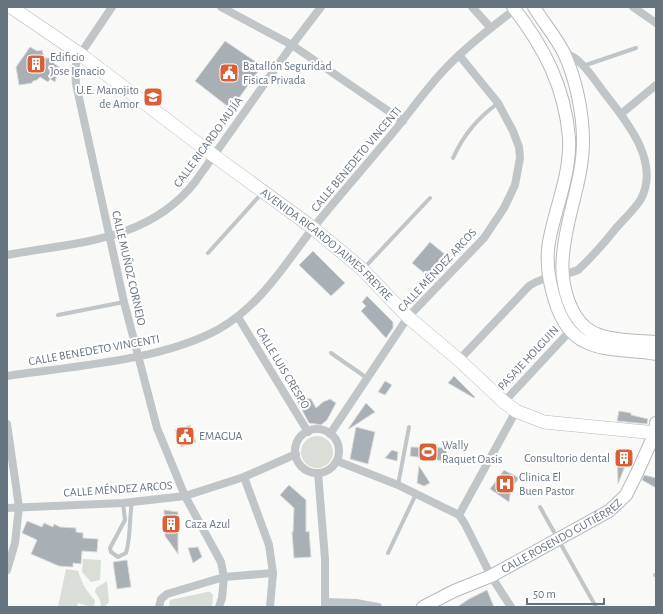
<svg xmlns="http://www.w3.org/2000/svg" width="663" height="614" viewBox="0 0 663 614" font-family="'Alegreya Sans',sans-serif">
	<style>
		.green { fill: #d9ded6 }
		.building { fill: #a8b0b6; stroke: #dbdbd9 }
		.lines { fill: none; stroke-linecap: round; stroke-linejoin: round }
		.secondary-casing { stroke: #b5babf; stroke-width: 14 }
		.primary-casing { stroke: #b4b9bd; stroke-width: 14 }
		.lane { stroke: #c0c5c8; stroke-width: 4 }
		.street { stroke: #c0c5c8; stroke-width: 8 }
		.secondary { stroke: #fff; stroke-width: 12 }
		.primary { stroke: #fff; stroke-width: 13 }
		.labels { text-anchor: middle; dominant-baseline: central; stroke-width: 4; stroke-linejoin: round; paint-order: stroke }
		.poi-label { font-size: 12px; fill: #667480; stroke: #fff; text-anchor: start }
		.street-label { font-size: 12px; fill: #667480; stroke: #fff }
	</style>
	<rect width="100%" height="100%" fill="#f9f9f7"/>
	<g class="green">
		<circle cx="317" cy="452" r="16"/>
		<polygon points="83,559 101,560 100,580 91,582 82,572"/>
		<path d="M66,569L78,571C82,583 86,591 95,600L94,606H88L78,603L77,607H58Z"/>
		<polygon points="107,581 109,602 105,606 101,607 100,600 95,592 96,588"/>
		<polygon points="207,592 210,592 213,595 212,607 169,607 170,600"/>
	</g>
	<g class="building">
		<polygon points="225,41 262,66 231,109 195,81"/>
		<polygon points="30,47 37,51 42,50 44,58 52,58 52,62 59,67 55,82 50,79 48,82 40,77 37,80 33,81 32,83 19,85 16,67"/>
		<polygon points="430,242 447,256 429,277 412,263"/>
		<polygon points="313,251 345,283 331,296 299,265"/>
		<polygon points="367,296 393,322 393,328 386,338 361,311 366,306 362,302"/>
		<polygon points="454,376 475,397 474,398 448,383"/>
		<polygon points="385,381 392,385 385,395 378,392"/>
		<polygon points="295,397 311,399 316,408 323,402 330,399 336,403 327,420 321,425 309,423"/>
		<polygon points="366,403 375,412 349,429 348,429"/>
		<polygon points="619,411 631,413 631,415 648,419 647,424 617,421"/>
		<polygon points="190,425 196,442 181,447 175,430"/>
		<polygon points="356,427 375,432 368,464 350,459"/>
		<polygon points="411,447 447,448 445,461 410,456"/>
		<polygon points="617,449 630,453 618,484"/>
		<polygon points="392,450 398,452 397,461 385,458"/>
		<polygon points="419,466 430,483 424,486 417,483"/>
		<polygon points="504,470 519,478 511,489 509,502 490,489"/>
		<polygon points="644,475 656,478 656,488 642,480"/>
		<polygon points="289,485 306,500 306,532 309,531 311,557 294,558 292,532 293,532 294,508 280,495"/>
		<polygon points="164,510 178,512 178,554 165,536"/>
		<polygon points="27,521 42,527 44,523 53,527 54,524 60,527 76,528 76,532 83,533 83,538 98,539 97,552 82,551 81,564 73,563 73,567 59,566 31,554 37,540 22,533"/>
		<polygon points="198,547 202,557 193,563 188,548"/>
		<polygon points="127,560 131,587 117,589 113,562"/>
		<polygon points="487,590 494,607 457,607 469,599"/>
	</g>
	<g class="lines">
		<g class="secondary-casing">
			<g id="secondary">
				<path d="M513,7C544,47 565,87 569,138C571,174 555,208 549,242C545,264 550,287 557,307C562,320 569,333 582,340C604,353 632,349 656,354"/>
				<path d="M534,7C543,22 556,37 564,53C576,79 583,113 583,141C583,181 566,216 563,255C560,282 569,325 599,335C616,341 638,341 656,342"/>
				<path id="s1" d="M423,607L454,591L491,576L609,511L626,495L636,475L655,433L656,423"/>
			</g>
		</g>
		<g class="primary-casing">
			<g id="primary">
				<path id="s2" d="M11,7L80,54L213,155L313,228L362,269L408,317L459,360L504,402L516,411L544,422L656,433"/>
			</g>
		</g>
		<g class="lane">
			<polyline points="583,66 636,48"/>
			<path d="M453,158C464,134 477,119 498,103"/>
			<polyline points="208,253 262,193"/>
			<polyline points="364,268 430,198"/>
			<polyline points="58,315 124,302"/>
			<polyline points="331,353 367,378"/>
			<polyline points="398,485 409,427"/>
			<path d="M123,503L125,520L110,548L111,552L118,557L126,553C131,537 129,519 132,502"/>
			<polyline points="540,507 596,607"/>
			<polyline points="388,553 416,494"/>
			<polyline points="655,575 656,575"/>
		</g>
		<g class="street">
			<polyline points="112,7 77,59 75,70 76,84 124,302 157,428 185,496 221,562 224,577 222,598 219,607"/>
			<polyline points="221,7 292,45 403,121"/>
			<polyline points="472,7 490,27"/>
			<polyline points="633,7 656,23"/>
			<polyline points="621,114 656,85"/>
			<path d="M7,255C76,242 148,242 195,182L292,45L321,7"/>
			<polyline points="238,317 308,432"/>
			<path d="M459,360L529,286C545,275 561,277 578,270C592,257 605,242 617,227C625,218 635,209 641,199C660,162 628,123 606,95C595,81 581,57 564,53"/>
			<path d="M7,376C73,366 161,361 219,329C261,305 285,264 313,228C337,198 362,170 386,141C406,118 424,91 445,69C467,46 492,27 518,7"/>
			<polyline points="504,402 570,331"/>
			<polyline points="7,424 19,507 15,543 7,570"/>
			<circle cx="317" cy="451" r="22"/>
			<polyline points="330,434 408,317 484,238 504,208 515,185 520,158 519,147 513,131 498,103 459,55"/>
			<polyline points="337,461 398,485 459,515 465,524 491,576 511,607"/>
			<polyline points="318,473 325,559 325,607"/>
			<polyline points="244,477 269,545 273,573 270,607"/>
			<polyline points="7,508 123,503 185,496 244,477 296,454"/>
			<polyline points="459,515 516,411"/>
			<polyline points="325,602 356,603 378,607"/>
			<polyline points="159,607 161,599 167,594 224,577 273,573"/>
		</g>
		<use href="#secondary" class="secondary"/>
		<use href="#primary" class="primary"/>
	</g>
	<defs>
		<g id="building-square" transform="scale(1)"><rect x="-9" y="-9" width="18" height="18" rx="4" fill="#da5f36" stroke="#fff"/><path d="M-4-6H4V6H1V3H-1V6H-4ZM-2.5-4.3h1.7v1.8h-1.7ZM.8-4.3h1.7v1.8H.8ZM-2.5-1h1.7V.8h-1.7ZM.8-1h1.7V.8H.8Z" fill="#fff"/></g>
		<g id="civic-square" transform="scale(1)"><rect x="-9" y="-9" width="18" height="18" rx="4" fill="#da5f36" stroke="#fff"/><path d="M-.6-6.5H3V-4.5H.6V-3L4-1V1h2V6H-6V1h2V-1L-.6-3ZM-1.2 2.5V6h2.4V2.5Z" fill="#fff"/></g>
		<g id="school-square" transform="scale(1)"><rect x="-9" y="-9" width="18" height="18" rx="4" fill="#da5f36" stroke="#fff"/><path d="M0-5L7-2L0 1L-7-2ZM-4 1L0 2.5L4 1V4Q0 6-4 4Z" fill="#fff"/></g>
		<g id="stadium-square" transform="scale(1)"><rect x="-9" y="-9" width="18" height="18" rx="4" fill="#da5f36" stroke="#fff"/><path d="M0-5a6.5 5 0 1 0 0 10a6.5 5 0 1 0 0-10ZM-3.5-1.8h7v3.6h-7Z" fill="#fff"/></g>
		<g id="hospital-square" transform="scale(1)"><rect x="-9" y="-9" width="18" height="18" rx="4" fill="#da5f36" stroke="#fff"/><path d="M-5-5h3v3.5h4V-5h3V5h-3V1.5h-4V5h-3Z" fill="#fff"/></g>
	</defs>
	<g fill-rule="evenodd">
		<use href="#building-square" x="36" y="64"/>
		<use href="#civic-square" x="229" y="73"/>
		<use href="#school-square" x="153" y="97"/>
		<use href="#civic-square" x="185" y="436"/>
		<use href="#stadium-square" x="428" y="452"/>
		<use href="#building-square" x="624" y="458"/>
		<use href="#hospital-square" x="505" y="484"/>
		<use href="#building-square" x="171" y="524"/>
	</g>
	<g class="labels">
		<g class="poi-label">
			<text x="50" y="57">Edificio<tspan x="50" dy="14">Jose Ignacio</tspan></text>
			<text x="243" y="66">Batallón Seguridad<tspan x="243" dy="14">Fisica Privada</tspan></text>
			<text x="139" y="90" text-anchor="end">U.E. Manojito<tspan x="139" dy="14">de Amor</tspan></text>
			<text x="199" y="436">EMAGUA</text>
			<text x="442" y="445">Wally<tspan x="442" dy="14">Raquet Oasis</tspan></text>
			<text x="610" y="458" text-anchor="end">Consultorio dental</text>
			<text x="519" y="477">Clinica El<tspan x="519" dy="14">Buen Pastor</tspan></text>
			<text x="185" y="524">Caza Azul</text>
		</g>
		<g class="street-label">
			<text transform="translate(208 142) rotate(-54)">CALLE RICARDO MUJÍA</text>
			<text transform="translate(356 159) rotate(-50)">CALLE BENEDETO VINCENTI</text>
			<text stroke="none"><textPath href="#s2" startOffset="395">AVENIDA RICARDO JAIMES FREYRE</textPath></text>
			<text transform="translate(129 268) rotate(77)">CALLE MUÑOZ CORNEJO</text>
			<text transform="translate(437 270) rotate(-47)">CALLE MÉNDEZ ARCOS</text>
			<text transform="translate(94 350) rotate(-10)">CALLE BENEDETO VINCENTI</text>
			<text transform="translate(528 358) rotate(-47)">PASAJE HOLGUIN</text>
			<text transform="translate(283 368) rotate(59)">CALLE LUIS CRESPO</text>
			<text transform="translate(118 489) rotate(-4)">CALLE MÉNDEZ ARCOS</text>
			<text stroke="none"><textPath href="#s1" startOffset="156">CALLE ROSENDO GUTIÉRREZ</textPath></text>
		</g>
	</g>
	<rect width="663" height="614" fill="none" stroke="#667480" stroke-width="16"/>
	<path d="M527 598v6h77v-6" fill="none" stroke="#667480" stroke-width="2"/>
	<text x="533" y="598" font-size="12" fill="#667480" stroke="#ffffff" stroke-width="3" paint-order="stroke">50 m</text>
</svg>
